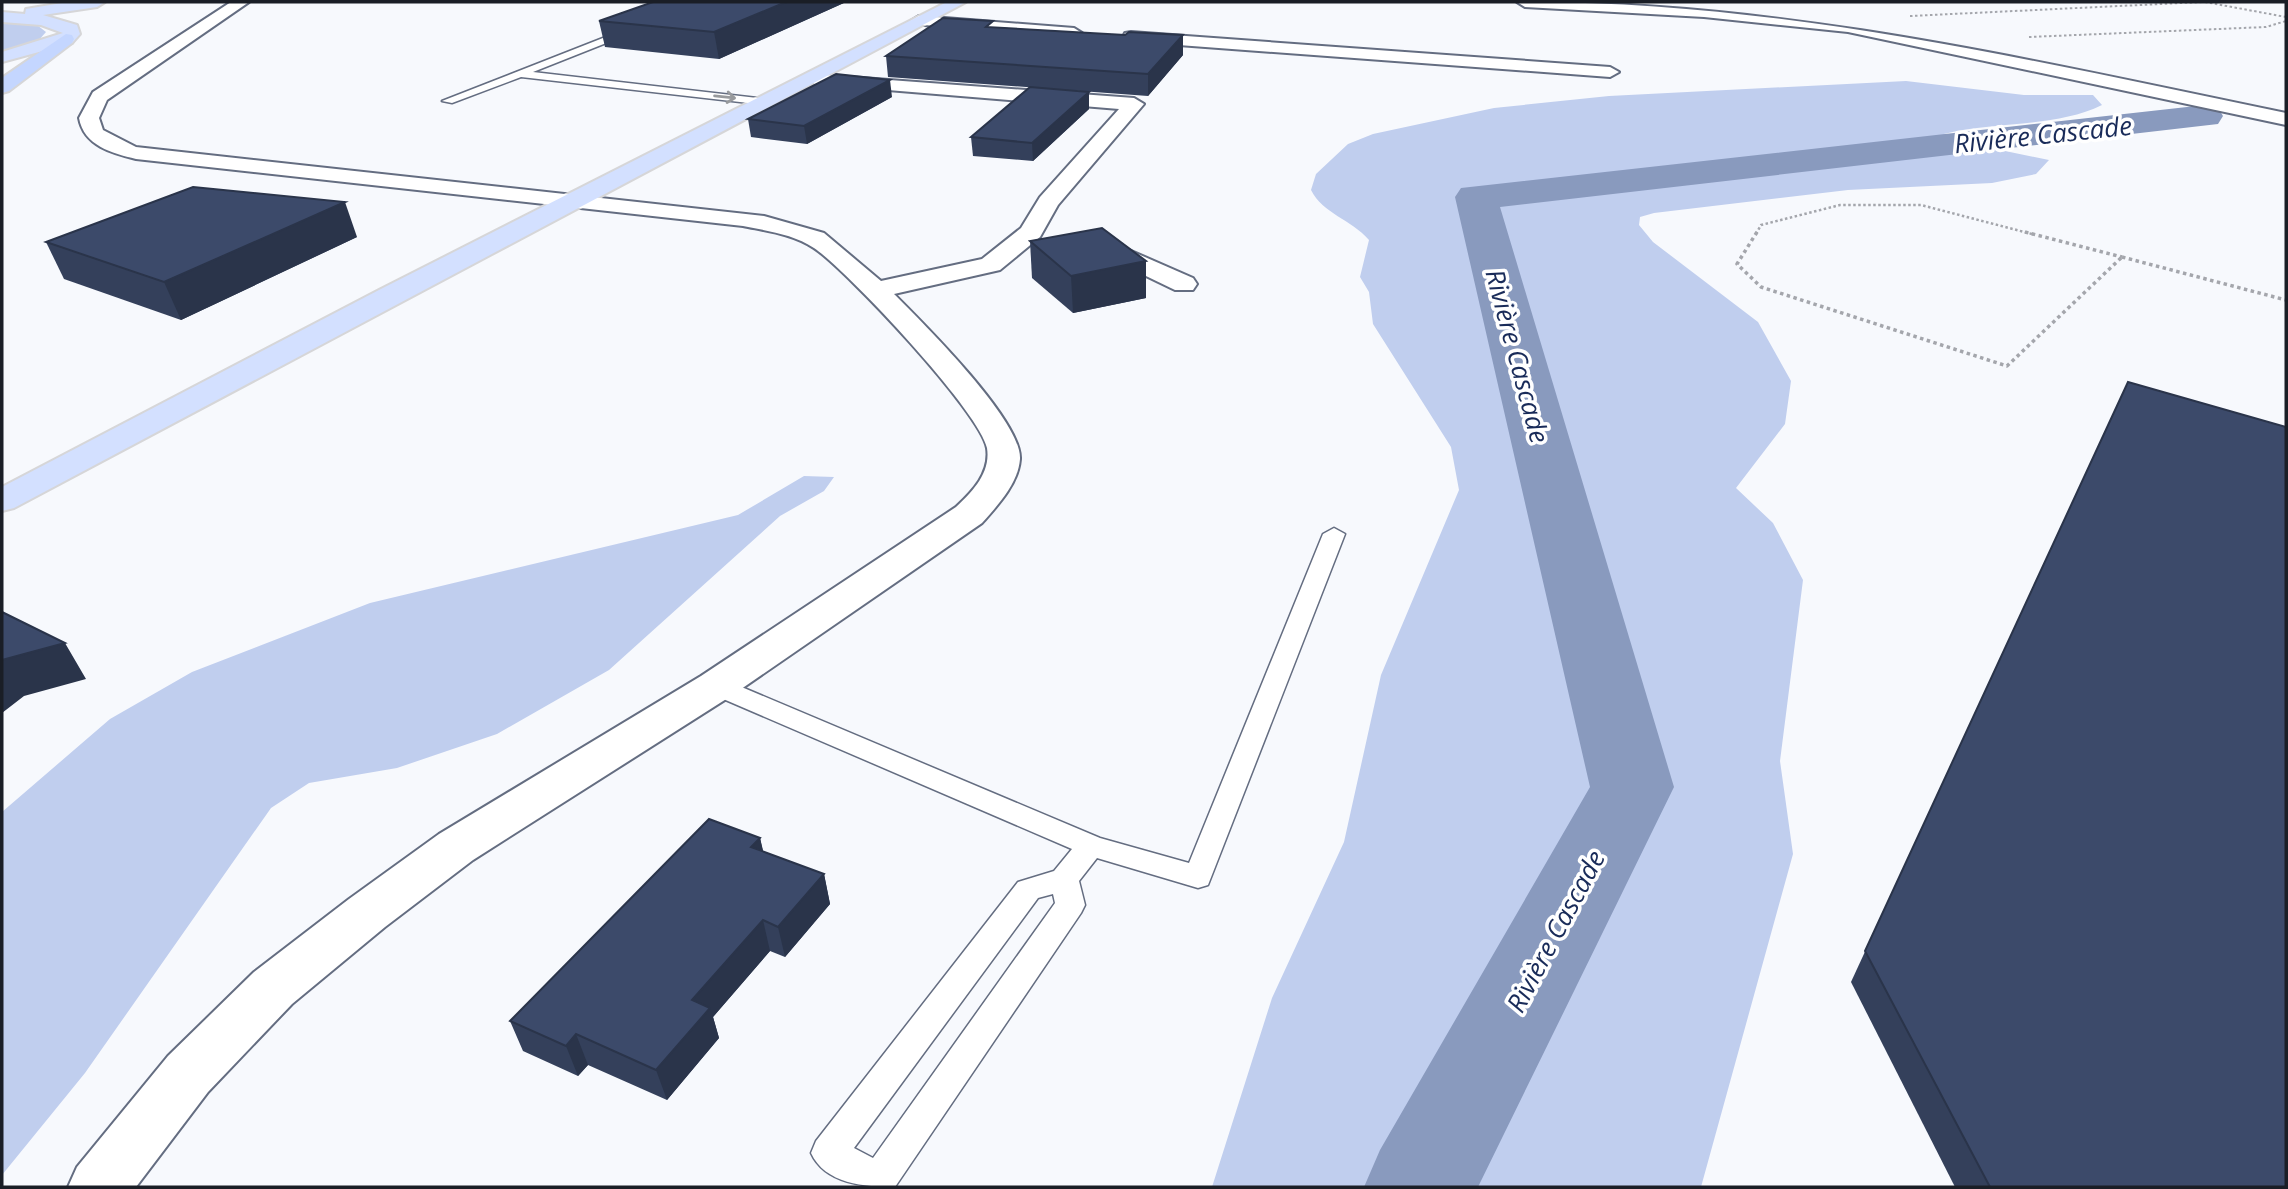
<svg xmlns="http://www.w3.org/2000/svg" width="2288" height="1189" viewBox="0 0 2288 1189" font-family="'Open Sans',sans-serif">
	<style>
		.green { fill: #c0ceee }
		.lines { fill: none; stroke-linecap: round; stroke-linejoin: round }
		.river { fill: #899abe; fill-rule: evenodd }
		.service-casing { stroke: #646d81; stroke-width: 3 }
		.minor-casing { stroke: #646d81; stroke-width: 4 }
		.primary-casing { stroke: #d6d6d8; stroke-width: 4 }
		.trunk-casing { stroke: #d6d6d8; stroke-width: 4 }
		.path-far2 { stroke: #a4a6ac; stroke-width: 2; stroke-dasharray: 2.5 2.5; stroke-linecap: butt }
		.path-far1 { stroke: #a4a6ac; stroke-width: 2.5; stroke-dasharray: 2.5 2.5; stroke-linecap: butt }
		.path { stroke: #a4a6ac; stroke-width: 3.5; stroke-dasharray: 3.5 3.5; stroke-linecap: butt }
		.service { fill: #fff; fill-rule: evenodd }
		.minor { fill: #fff; fill-rule: evenodd }
		.primary { fill: #d3e0ff; fill-rule: evenodd }
		.trunk { fill: #c4d6ff; fill-rule: evenodd }
		.wall { fill: #34405b }
		.shaded-wall { fill: #2a344a }
		.building { fill: #3c4a6a; stroke: #2a344a; stroke-width: 2 }
		.oneway { stroke: #989a9d }
		.labels { text-anchor: middle; dominant-baseline: central; stroke-width: 7; stroke-linejoin: round; paint-order: stroke }
		.water-label { font-size: 26px; font-style: italic; fill: #192b59; stroke: #fff }
	</style>
	<rect width="100%" height="100%" fill="#f7f9fd"/>
	<g class="green">
		<polygon points="2,21 37,25 46,32 38,41 2,54"/>
		<path d="M1906,81L2024,95H2093L2102,105C2055,128 1995,121 1944,134L1952,140L2049,160L2036,174L1992,183L1848,190L1654,213L1640,217L1639,225L1653,242L1758,322L1791,381L1785,424L1736,488L1773,523L1803,580L1780,761L1793,854L1701,1187H1212L1272,998L1344,842L1381,675L1459,490L1451,447L1373,324L1369,292L1360,277L1369,240C1351,219 1323,214 1311,190L1316,174L1348,144L1373,134L1494,108L1609,96Z"/>
		<polygon points="804,476 834,477 824,491 780,516 609,670 497,734 397,768 309,783 271,808 85,1073 2,1175 2,812 110,719 192,672 370,603 738,515"/>
	</g>
	<g class="lines">
		<polygon class="river" points="2205,105 2218,108 2223,116 2218,124 1500,207 1674,787 1478,1187 1364,1187 1380,1150 1590,787 1455,197 1461,188"/>
		<g class="service-casing">
			<g id="service">
				<polygon points="631,27 634,32 533,72 767,99 773,102 767,105 521,77 452,103 442,101"/>
				<path d="M1334,528L1345,534L1208,885L1198,888L1097,858L1079,881L1085,905L1081,913L895,1187C865,1187 825,1184 811,1153L816,1141L1018,882L1054,871L1072,849L707,692L704,686L707,680H725L1100,838L1189,863L1323,534ZM1053,894L1055,903L873,1158L854,1148L1038,898Z"/>
			</g>
		</g>
		<g class="minor-casing">
			<g id="minor">
				<path d="M231,2H249L107,100L99,118L103,130L136,147L764,216L824,233L881,281L982,259L1021,228L1040,197L1119,109L815,84L806,78L808,74L1134,98L1144,104L1058,205L1040,237L1000,270L894,294C923,323 1022,421 1020,459C1018,484 998,505 982,523L731,696L473,860L385,927L292,1004L208,1092L136,1187H68L77,1167L168,1056L254,972L349,899L439,834L701,676L956,507C972,492 991,473 987,448C980,412 847,270 814,248C793,234 767,231 743,226L136,159C112,153 84,146 79,118L93,92Z"/>
				<path d="M1517,2C1777,0 2034,61 2286,113V125L1848,32L1704,17L1525,7Z"/>
				<polygon points="919,16 1074,28 1082,33 1074,38 913,24 911,21"/>
				<polygon points="1131,32 1610,67 1619,72 1610,77 1125,41 1123,37 1125,33"/>
				<polygon points="1099,237 1193,278 1197,284 1193,290 1175,290 1090,249 1087,244 1090,239"/>
			</g>
		</g>
		<g class="primary-casing">
			<g id="primary">
				<polygon points="68,2 105,2 97,7 43,15 77,25 80,34 72,43 2,62 2,52 63,33 41,25 2,22 2,12 25,14 26,9"/>
				<polygon points="947,2 966,2 14,508 2,511 2,487 379,290"/>
			</g>
		</g>
		<g class="trunk-casing">
			<polygon id="trunk" points="66,34 72,35 74,39 72,43 9,91 2,93 2,78"/>
		</g>
		<g class="path-far2">
			<polyline points="2205,2 2286,17"/>
			<polyline points="1910,16 2203,2"/>
			<polyline points="2029,37 2266,27 2286,21"/>
		</g>
		<polyline class="path-far1" points="1756,234 1761,225 1840,205 1921,205 2032,234"/>
		<g class="path">
			<polyline points="1757,232 1737,264 1761,287 2007,366 2122,257"/>
			<polyline points="2025,232 2122,257"/>
			<polyline points="2122,257 2286,300"/>
		</g>
		<use href="#service" class="service"/>
		<use href="#minor" class="minor"/>
		<use href="#primary" class="primary"/>
		<use href="#trunk" class="trunk"/>
	</g>
	<g class="wall">
		<polygon points="653,2 846,2 719,59 605,47 599,21"/>
		<polygon points="993,27 1125,35 1183,35 1183,55 1148,96 888,77 886,56"/>
		<polygon points="1089,92 1089,109 1033,161 973,156 971,137"/>
		<polygon points="892,97 807,144 751,137 748,119"/>
		<polygon points="357,237 181,320 64,279 46,242"/>
		<polygon points="1030,241 1146,261 1146,298 1073,313 1032,278"/>
		<polygon points="2128,382 2286,1187 1955,1187 1851,982"/>
		<polygon points="760,838 763,852 824,874 830,904 785,957 770,951 713,1017 719,1038 667,1100 588,1065 578,1076 523,1051 510,1021"/>
	</g>
	<g class="shaded-wall">
		<polygon points="786,2 846,2 719,59 714,32"/>
		<polygon points="1183,35 1183,55 1148,96 1148,74"/>
		<polygon points="890,80 892,97 807,144 804,126"/>
		<polygon points="1089,92 1089,109 1033,161 1032,143"/>
		<polygon points="345,202 357,237 181,320 164,282"/>
		<polygon points="1146,261 1146,298 1073,313 1071,276"/>
		<polygon points="65,643 86,679 24,696 2,713 2,660"/>
		<polygon points="760,838 767,867 751,847"/>
		<polygon points="824,874 830,904 785,957 778,927"/>
		<polygon points="763,920 770,951 713,1017 719,1038 667,1100 656,1070 692,1000"/>
		<polygon points="576,1034 588,1065 578,1076 566,1046"/>
	</g>
	<g class="building">
		<polygon points="653,2 786,2 714,32 599,21"/>
		<polygon points="943,18 993,21 986,27 1125,35 1129,32 1183,35 1148,74 886,56"/>
		<polygon points="836,74 890,80 804,126 748,119"/>
		<polygon points="1030,87 1089,92 1032,143 971,137"/>
		<polygon points="193,187 345,202 164,282 46,242"/>
		<polygon points="1102,228 1146,261 1071,276 1030,241"/>
		<polygon points="2128,382 2286,427 2286,1187 1990,1187 1865,951"/>
		<polygon points="2,612 65,643 2,660"/>
		<polygon points="709,819 760,838 751,847 824,874 778,927 763,920 692,1000 710,1008 656,1070 576,1034 566,1046 510,1021"/>
	</g>
	<defs><path id="oneway-shaft" d="M-6 0H5M1.5-3L5.5 0L1.5 3" fill="none" stroke-width="1.6" stroke-linecap="round" stroke-linejoin="round" transform="scale(1.75)"/></defs>
	<use class="oneway" href="#oneway-shaft" transform="translate(725 97) rotate(6)"/>
	<g class="labels">
		<g class="water-label">
			<text transform="translate(2043 134) rotate(-6)">Rivière Cascade</text>
			<text transform="translate(1518 356) rotate(75)">Rivière Cascade</text>
			<text transform="translate(1555 931) rotate(-62)">Rivière Cascade</text>
		</g>
	</g>
	<rect width="2288" height="1189" fill="none" stroke="#1a1e26" stroke-width="7"/>
</svg>
